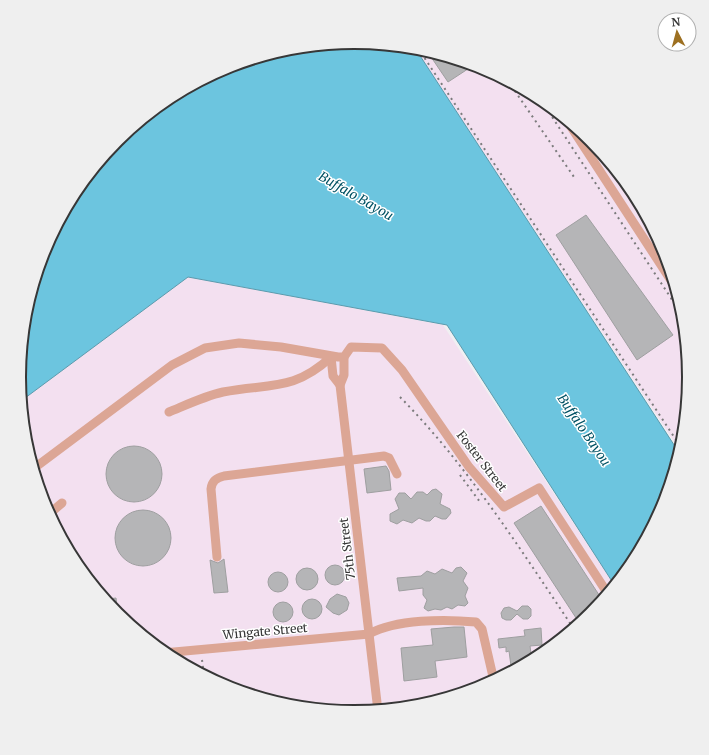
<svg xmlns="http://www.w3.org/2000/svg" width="709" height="755" viewBox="0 0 709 755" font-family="Merriweather,serif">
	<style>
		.industrial { fill: #f3e0f0 }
		.water { fill: #6cc5df; stroke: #5c9aad }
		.building { fill: #b5b5b7; stroke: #9e9fa0 }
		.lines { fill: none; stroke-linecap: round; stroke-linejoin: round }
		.minor { stroke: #dca695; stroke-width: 9 }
		.rail { stroke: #7b7b7c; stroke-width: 2; stroke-dasharray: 2 4; stroke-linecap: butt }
		.labels { text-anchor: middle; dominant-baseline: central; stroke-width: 3; stroke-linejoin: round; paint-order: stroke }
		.street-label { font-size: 12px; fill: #373737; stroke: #fff }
		.water-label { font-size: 13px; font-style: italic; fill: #005264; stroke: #fff }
		.rim { fill: none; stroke: #373737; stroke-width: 2 }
	</style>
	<rect width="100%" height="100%" fill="#f0f0f2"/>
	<g class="industrial">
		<polygon points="415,48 483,68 541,99 592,140 634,191 665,249 684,312 690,378 684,443 681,452"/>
		<polygon points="188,277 443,325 615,586 592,615 541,657 483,688 420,707 354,713 289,707 226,687 168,656 117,615 75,564 44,506 25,443 21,401"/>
	</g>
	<path class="water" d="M355,42L415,48L680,454L664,506L633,564L615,586L447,325L188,277L21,401C9,274 81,145 193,85C204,79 216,71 228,67C247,60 268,53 289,49C310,44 333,44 355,42Z"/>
	<g class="building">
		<polygon points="427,51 432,52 474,65 448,82"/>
		<polygon points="586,215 673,335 637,360 556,235"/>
		<circle cx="134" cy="474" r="28"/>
		<polygon points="386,466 389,471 391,490 367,493 364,469"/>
		<polygon points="436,489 442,494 440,504 450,509 451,513 446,519 442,519 435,516 430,521 426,521 419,518 412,523 403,520 397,524 390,521 390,514 399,509 395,499 399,493 405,493 411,499 417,492 423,492 427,495 432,490"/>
		<polygon points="541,506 603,601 592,615 580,624 514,523"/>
		<circle cx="143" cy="538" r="28"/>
		<polygon points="224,559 228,592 214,593 210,560 218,563"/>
		<circle cx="335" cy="575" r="10"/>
		<polygon points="461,567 467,573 463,581 468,588 465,596 468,603 465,606 458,605 452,609 447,607 441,610 435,609 428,611 424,608 427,600 423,595 423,588 399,591 397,578 421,576 427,571 435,574 442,569 452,573 456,568"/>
		<circle cx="307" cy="579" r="11"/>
		<circle cx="278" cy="582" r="10"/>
		<polygon points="337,594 346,597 349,603 347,610 339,615 333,613 326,607 330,599"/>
		<polygon points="116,598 118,616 109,604 108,599"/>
		<circle cx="312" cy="609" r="10"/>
		<circle cx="283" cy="612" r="10"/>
		<polygon points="522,606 528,606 531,609 531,616 528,619 523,619 517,614 511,620 506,620 502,618 501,613 504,608 509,607 517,611"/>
		<polygon points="454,627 464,627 467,657 435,661 437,677 404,681 401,648 433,645 431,629"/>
		<polygon points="541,628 542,645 530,646 532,661 525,665 511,666 509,651 506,652 506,647 499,648 498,639 525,636 524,630"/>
	</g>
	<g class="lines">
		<g class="minor">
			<polyline points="566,119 676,288"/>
			<polyline points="331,357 333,376 340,385 344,375 344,357"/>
			<polyline points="340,385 378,711"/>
			<path d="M169,412C186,405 205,396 223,392C269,383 293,392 331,357"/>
			<polyline points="33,469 172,365 205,348 239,343 281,347 338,357 344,357 351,347 382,348 402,370 469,467 504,507 539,488 608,594"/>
			<polyline points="49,514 62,503"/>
			<path d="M217,557L211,489C212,481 216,478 224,476L384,456L389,458L397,474"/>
			<path d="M163,653L369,634C396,619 445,619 476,622L482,629L494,681"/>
			<polyline points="378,709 431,703"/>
		</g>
		<g class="rail">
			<polyline points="418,48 682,449"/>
			<polyline points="508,81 574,177"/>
			<polyline points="530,93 541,105"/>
			<polyline points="539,97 684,318"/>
			<path d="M400,397C468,466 520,549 574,629"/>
			<polyline points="460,475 480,502"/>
			<polyline points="202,660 204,675"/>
		</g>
	</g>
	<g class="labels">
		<g class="street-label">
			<text transform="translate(482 461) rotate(52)">Foster Street</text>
			<text transform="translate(347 549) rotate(-97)">75th Street</text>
			<text transform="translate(265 631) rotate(-5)">Wingate Street</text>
		</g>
		<g class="water-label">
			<text transform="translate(356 196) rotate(30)">Buffalo Bayou</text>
			<text transform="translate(584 430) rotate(56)">Buffalo Bayou</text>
		</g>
	</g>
	<path d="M0 0H709V755H0ZM26 377a328 328 0 1 1 656 0a328 328 0 1 1-656 0Z" fill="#efefef" fill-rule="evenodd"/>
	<path class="rim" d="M26 377a328 328 0 1 1 656 0a328 328 0 1 1-656 0Z"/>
	<g transform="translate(677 32) rotate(354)"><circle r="19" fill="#ffffff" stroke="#afafaf"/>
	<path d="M0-3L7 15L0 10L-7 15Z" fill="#9d7021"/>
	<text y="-6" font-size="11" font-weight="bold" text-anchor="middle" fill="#373737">N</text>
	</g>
</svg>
